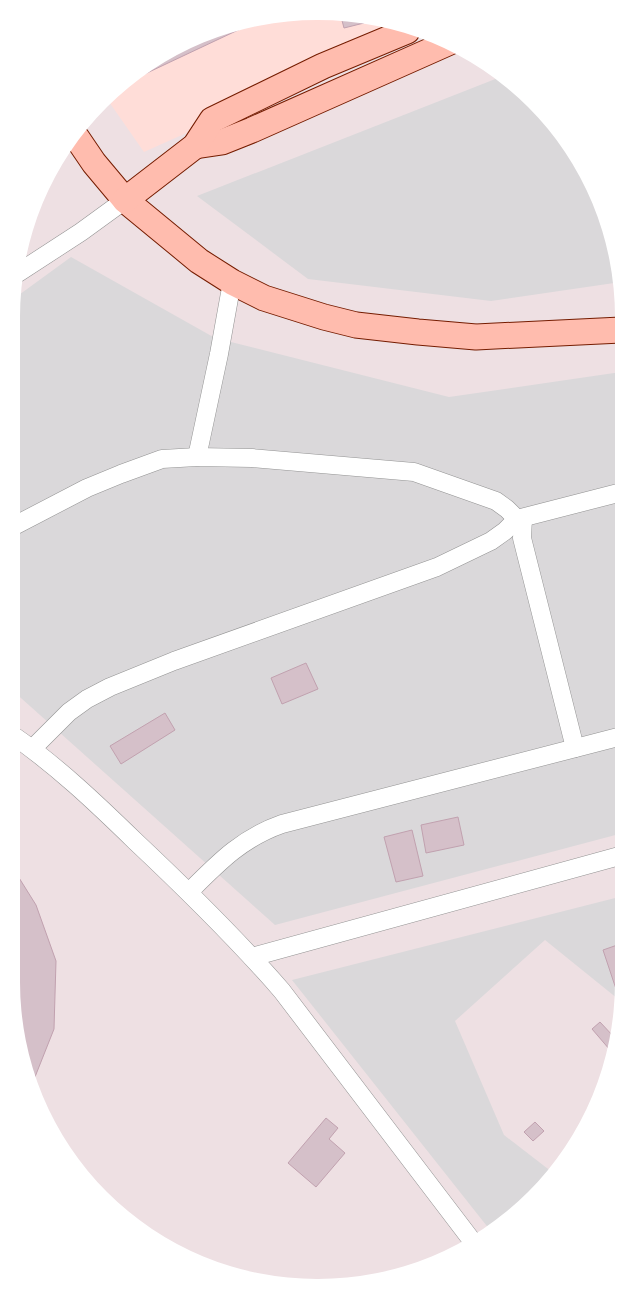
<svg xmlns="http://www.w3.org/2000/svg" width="635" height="1299" viewBox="0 0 635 1299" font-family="Overpass,sans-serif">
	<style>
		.residential { fill: #dad8da }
		.education { fill: #ffddd8 }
		.building { fill: #d5c0c9; stroke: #c1a1af }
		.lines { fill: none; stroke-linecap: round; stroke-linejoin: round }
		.street-casing { stroke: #939393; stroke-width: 19 }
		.secondary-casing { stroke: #751c00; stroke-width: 27 }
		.street { stroke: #fff; stroke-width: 18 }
		.secondary { stroke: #ffbcae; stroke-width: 25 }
	</style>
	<rect width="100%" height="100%" fill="#eee0e3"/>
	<g class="residential">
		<polygon points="503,76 519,87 572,147 601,201 621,282 491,301 308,279 197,196"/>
		<polygon points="71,257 215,338 449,397 621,372 623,833 275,925 12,690 12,300"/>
		<polygon points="623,896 623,1003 545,940 455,1021 504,1135 552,1172 534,1198 490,1230 292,980"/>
	</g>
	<polygon class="education" points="337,12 412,32 144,152 107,99 115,87 219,28"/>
	<g class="building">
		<polygon points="340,13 363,19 364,23 344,28"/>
		<polygon points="253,23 115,88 219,28"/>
		<polygon points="306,663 318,689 282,704 271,678"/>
		<polygon points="165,713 175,730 121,764 110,746"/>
		<polygon points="458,817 464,845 426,853 421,825"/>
		<polygon points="412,830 423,876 396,882 384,837"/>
		<polygon points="11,865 36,905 56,961 54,1029 31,1087 28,1080 11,982"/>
		<polygon points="623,943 623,986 616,989 603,950"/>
		<polygon points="600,1022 614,1037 610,1050 592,1029"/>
		<polygon points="326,1118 338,1128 329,1139 345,1153 316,1187 288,1163"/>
		<polygon points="535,1122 544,1131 533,1141 524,1132"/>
	</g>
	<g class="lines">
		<g class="street-casing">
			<g id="street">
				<polyline points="18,273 81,232 125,200"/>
				<polyline points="197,457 219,354 232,282"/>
				<polyline points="523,518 522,538 575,748"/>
				<polyline points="12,527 87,488 121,474 162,459 197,457 252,458 414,472 496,501 507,509 517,519"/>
				<path d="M11,734C56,765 96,803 135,841C186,889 236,938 282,991L473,1242"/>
				<polyline points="33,748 69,712 87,699 110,687 174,661 437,567 491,541 505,531 517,519 622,492"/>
				<path d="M189,892C219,862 242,838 282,824L622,736"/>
				<polyline points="252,957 623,855"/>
			</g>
		</g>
		<g class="secondary-casing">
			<g id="secondary">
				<polyline points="77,138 94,163 125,200 199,261 232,282 264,298 324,317 356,325 418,332 476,337 621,330"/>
				<polyline points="195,146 222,142 252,130 450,42"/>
				<polyline points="125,200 195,146 212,120 323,66 407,31"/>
			</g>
		</g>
		<use href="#street" class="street"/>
		<use href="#secondary" class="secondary"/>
	</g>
	<path d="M0 0H635V1299H0ZM317 20H318A297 297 0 0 1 615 317V982A297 297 0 0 1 318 1279H317A297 297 0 0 1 20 982V317A297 297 0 0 1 317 20Z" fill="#fff" fill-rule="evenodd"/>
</svg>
